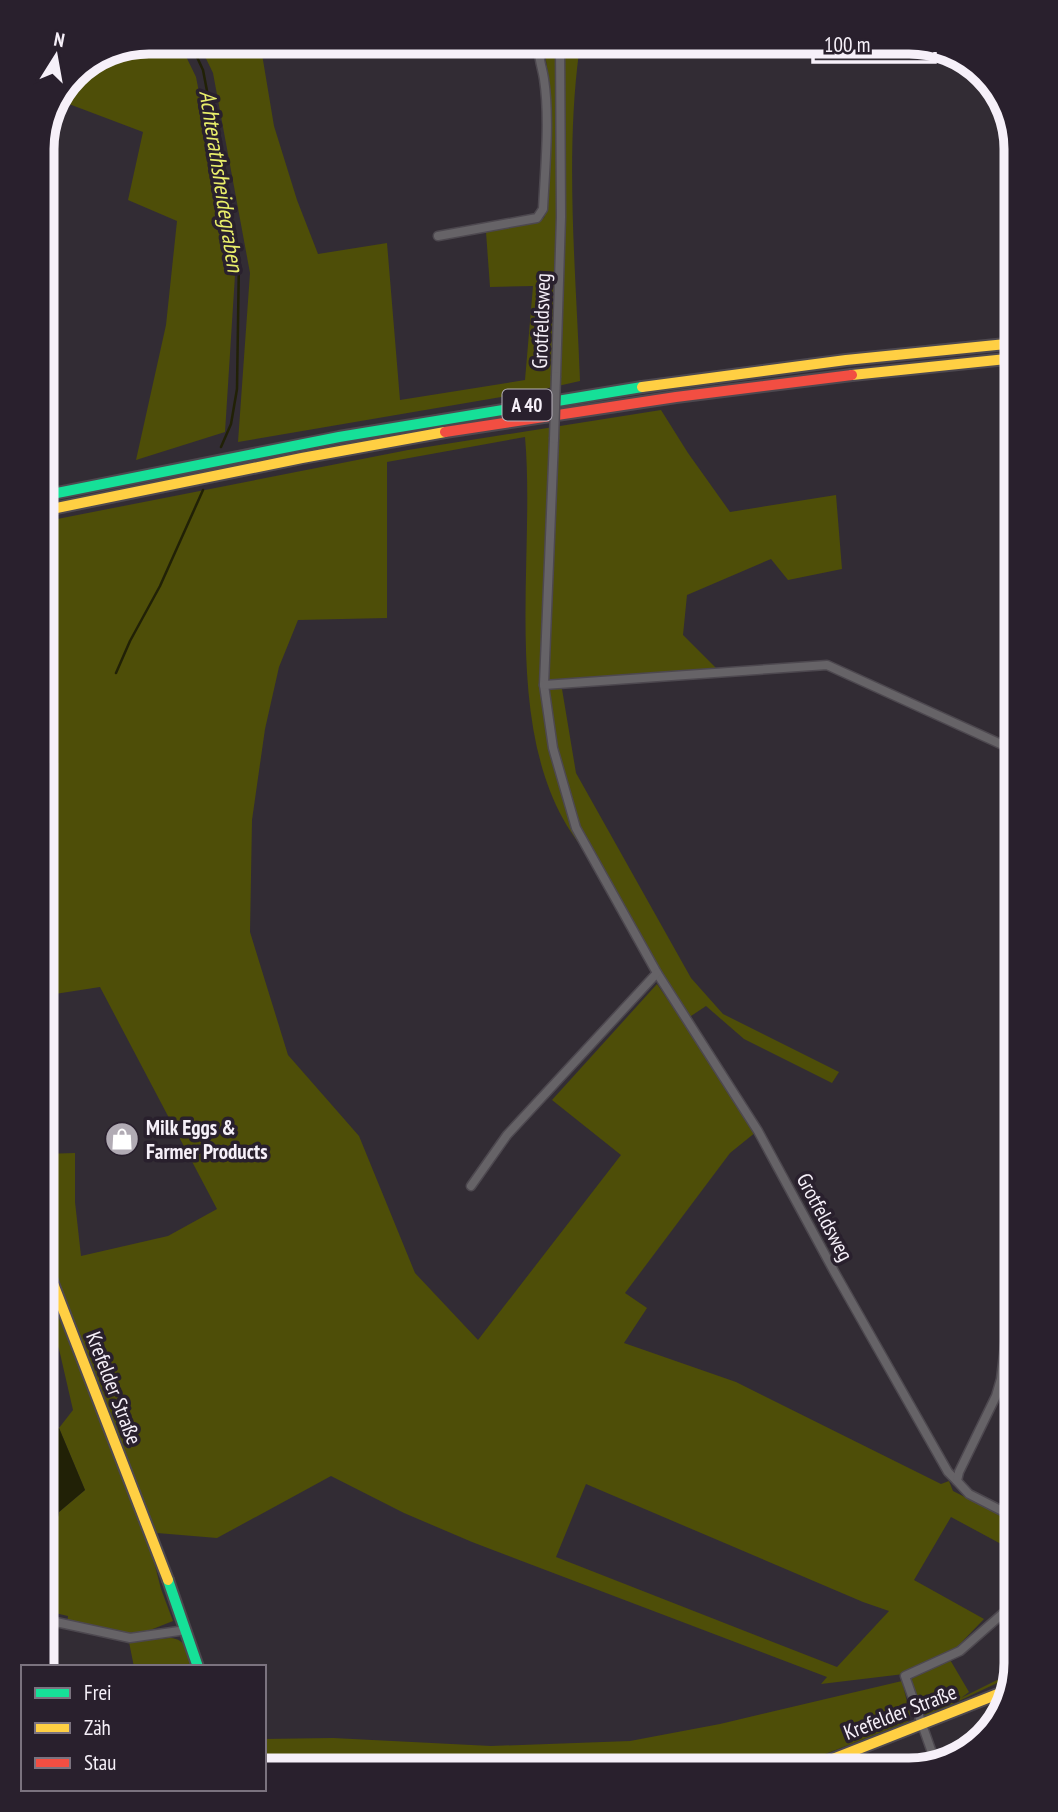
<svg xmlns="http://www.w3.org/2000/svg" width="1058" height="1812" viewBox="0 0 1058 1812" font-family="'PT Sans Narrow',sans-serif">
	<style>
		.green { fill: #4e4e08; fill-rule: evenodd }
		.water { fill: #212106 }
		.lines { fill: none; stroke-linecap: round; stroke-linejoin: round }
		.stream { stroke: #212106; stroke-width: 2.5 }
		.street-casing { stroke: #4d484f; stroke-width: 11 }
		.fast-casing { stroke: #4d484f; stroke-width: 14 }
		.slow-casing { stroke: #4d484f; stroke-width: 14 }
		.jam-casing { stroke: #4d484f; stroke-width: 14 }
		.street { stroke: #666367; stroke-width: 8 }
		.fast { stroke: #16e098; stroke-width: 10 }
		.slow { stroke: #ffcf43; stroke-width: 10 }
		.jam { stroke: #f24e42; stroke-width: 10 }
		.street-bridge-casing { stroke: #4d484f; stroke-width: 11; stroke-linecap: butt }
		.street-bridge { stroke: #666367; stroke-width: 8 }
		.labels { text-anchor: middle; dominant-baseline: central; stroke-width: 7; stroke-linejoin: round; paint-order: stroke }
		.shield { fill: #29202d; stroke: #b8b2bc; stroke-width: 2 }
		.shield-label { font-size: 19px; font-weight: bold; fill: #f6f0f9 }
		.street-label { font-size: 21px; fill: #f6f0f9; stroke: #29202d }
		.poi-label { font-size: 21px; font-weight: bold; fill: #f6f0f9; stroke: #29202d; text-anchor: start }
		.water-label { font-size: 23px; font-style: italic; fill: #e9ee6a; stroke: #29202d }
		.rim { fill: none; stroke: #f6f0f9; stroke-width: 9 }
	</style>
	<rect width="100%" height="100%" fill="#322c34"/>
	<g class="green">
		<polygon points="149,42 179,42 196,77 235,275 225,432 136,460 166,325 177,221 128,200 143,132 61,101 74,73"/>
		<path d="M198,42H260L274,126L297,200L318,254L387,243L400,400L525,380L533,286L490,287L486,232L544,218L548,203L550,87L545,54L548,42L573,44L579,52C565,159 576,273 580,381L531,392L238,442L250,273L213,73Z"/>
		<polygon points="964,59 969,60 1001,97 959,68"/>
		<path d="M661,410L688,453L730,512L836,495L842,569L788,580L771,559L687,595L683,635L719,671L561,683L576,773L691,978L723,1014L839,1072L832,1083L744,1039L706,1006L688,1018L600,867C492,764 537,570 525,437L387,462V618L298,620L279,667L265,729L252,820L250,932L288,1055L359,1136L415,1273L478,1340L621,1155L552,1100L657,984L710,1061L756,1132L730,1153L625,1293L647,1308L624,1343L736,1382L941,1484L949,1481L953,1491L1016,1523V1552L951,1517L914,1580L984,1619L957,1647L904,1674L821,1684L827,1677L472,1542L404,1513L331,1476L217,1538L157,1533L42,1250V1154L75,1153V1202L81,1256L168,1236L217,1209L100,987L42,996V522L408,450ZM586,1484L863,1602L889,1611L837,1667L556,1557Z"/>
		<polygon points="42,1276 148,1538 161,1589 173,1621 130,1638 67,1625 68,1616 42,1610 42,1555 53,1542 59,1512 85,1490 59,1428 73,1410 59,1349 42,1307"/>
		<path d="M170,1638C187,1639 188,1653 192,1667H134L129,1642Z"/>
		<polygon points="949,1658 969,1692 961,1698 1013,1672 1012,1676 925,1717 921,1712 943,1705 921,1708 911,1679"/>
		<polygon points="902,1681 910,1714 908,1722 784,1770 264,1770 264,1739 333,1738 491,1746 630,1741 720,1724"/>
	</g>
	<polygon class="water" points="42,1424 45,1424 47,1430 54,1431 59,1428 85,1490 59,1512 53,1542 42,1555"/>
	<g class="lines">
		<g class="stream">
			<polyline points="190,42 203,70 239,258 237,389 231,424 221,447"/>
			<polyline points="116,673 130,641 160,586 203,490"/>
		</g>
		<g class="street-casing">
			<g id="street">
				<path d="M438,236L537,218L543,209C545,168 550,119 544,79C542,65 536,55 542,42"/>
				<polyline points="556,376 561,217 560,42"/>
				<polyline points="554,439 544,685 553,748 576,828 657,973 758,1131 835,1273 948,1472 957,1481"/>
				<polyline points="544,685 827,665 1016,751"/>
				<polyline points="471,1186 507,1135 657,973"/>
				<polyline points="1016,1518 969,1494 957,1481 959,1472 996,1396 1001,1379 1016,1254"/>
				<polyline points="42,1619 130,1638 186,1630"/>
				<polyline points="936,1764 905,1676 960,1651 1016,1602"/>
			</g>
		</g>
		<g class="fast-casing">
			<g id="fast">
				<polyline points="42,496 339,437 642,387"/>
				<polyline points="168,1580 198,1667"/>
			</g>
		</g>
		<g class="slow-casing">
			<g id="slow">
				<polyline points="852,375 1016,358"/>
				<polyline points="642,387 846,360 1016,343"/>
				<polyline points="42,511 302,458 445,432"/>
				<polyline points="42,1255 168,1580"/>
				<polyline points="805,1770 1008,1690"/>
			</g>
		</g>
		<g class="jam-casing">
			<polyline id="jam" points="445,432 676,397 852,375"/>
		</g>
		<use href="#street" class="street"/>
		<use href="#fast" class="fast"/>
		<use href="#slow" class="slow"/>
		<use href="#jam" class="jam"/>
		<g class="street-bridge-casing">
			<polyline id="street-bridge" points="554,439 556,376"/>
		</g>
		<use href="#street-bridge" class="street-bridge"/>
	</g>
	<defs>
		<g id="shop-disc" transform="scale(1.75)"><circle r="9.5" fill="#b1abb4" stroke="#29202d"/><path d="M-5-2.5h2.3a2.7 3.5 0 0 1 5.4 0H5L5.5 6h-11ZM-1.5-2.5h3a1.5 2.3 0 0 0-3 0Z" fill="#fff"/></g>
	</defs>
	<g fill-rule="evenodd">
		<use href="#shop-disc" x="122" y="1139"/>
	</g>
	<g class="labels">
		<rect class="shield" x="502.5" y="389.5" width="49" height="31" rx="5"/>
		<g class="shield-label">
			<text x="527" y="405">A 40</text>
		</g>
		<g class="street-label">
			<text transform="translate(541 321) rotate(-88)">Grotfeldsweg</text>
			<text transform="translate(825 1217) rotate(62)">Grotfeldsweg</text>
			<text transform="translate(114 1388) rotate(69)">Krefelder Straße</text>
			<text transform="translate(900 1712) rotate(-21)">Krefelder Straße</text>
		</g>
		<g class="poi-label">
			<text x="146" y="1127">Milk Eggs &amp;<tspan x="146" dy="24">Farmer Products</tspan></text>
		</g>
		<g class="water-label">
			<text transform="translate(222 181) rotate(81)">Achterathsheidegraben</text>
		</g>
	</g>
	<path d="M0 0H1058V1812H0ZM149 54H909A95 95 0 0 1 1004 149V1663A95 95 0 0 1 909 1758H149A95 95 0 0 1 54 1663V149A95 95 0 0 1 149 54Z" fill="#29202d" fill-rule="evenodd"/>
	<path class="rim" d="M149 54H909A95 95 0 0 1 1004 149V1663A95 95 0 0 1 909 1758H149A95 95 0 0 1 54 1663V149A95 95 0 0 1 149 54Z"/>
	<rect x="21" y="1665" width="245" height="126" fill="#29202d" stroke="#7b737f" stroke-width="2"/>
	<rect x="35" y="1688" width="35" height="10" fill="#16e098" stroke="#7b737f" stroke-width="2"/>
	<text x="84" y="1700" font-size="21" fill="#f6f0f9">Frei</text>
	<rect x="35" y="1723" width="35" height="10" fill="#ffcf43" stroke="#7b737f" stroke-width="2"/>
	<text x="84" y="1735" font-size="21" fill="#f6f0f9">Zäh</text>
	<rect x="35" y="1758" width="35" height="10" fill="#f24e42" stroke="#7b737f" stroke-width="2"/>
	<text x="84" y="1770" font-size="21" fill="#f6f0f9">Stau</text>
	<g transform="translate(56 56) rotate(11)" stroke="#29202d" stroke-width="5" paint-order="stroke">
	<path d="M0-5L12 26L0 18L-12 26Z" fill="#f6f0f9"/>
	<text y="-10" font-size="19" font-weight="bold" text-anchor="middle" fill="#f6f0f9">N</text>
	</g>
	<path d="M813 52v10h122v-10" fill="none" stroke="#f6f0f9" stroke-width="3.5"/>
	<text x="824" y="52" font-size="21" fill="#f6f0f9" stroke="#29202d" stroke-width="5" paint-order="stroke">100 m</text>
</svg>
